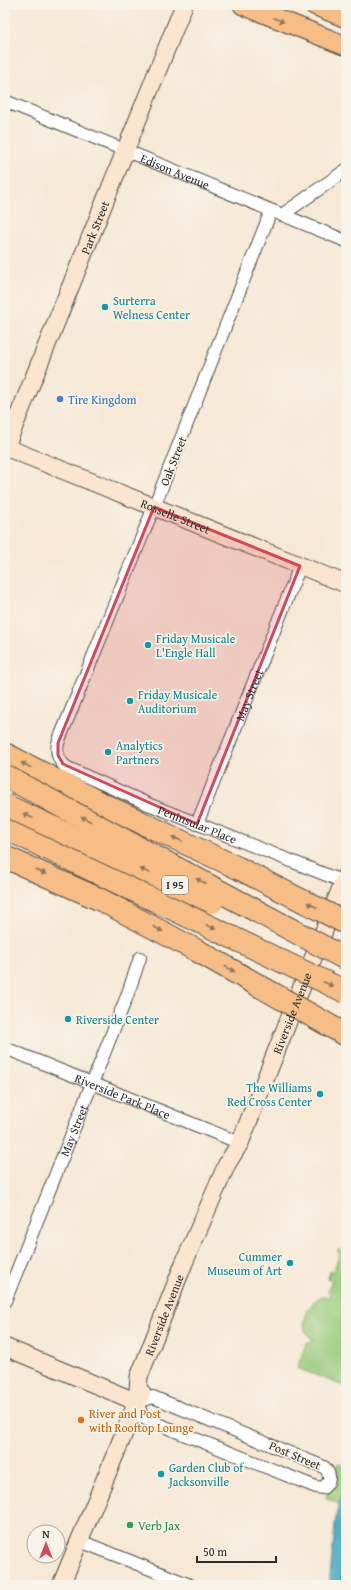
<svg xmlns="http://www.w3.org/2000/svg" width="351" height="1590" viewBox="0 0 351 1590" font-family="'Gentium Book Plus',serif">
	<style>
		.green { fill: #98cb7c; stroke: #627b54 }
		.water { fill: #41a9c1; stroke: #366a76 }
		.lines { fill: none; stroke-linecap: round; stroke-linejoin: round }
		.street-casing { stroke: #494744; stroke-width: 14 }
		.secondary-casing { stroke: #494744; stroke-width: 19 }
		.primary-casing { stroke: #494744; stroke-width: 21 }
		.highway-casing { stroke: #494744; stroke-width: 24 }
		.street { stroke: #fff; stroke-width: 12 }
		.secondary { stroke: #fbe5cf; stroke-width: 17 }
		.primary { stroke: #f6be86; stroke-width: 19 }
		.highway { stroke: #f6be86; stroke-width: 22 }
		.highway-bridge-casing { stroke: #494744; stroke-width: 24; stroke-linecap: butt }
		.highway-bridge { stroke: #f6be86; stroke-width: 22 }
		.oneway { fill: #907458 }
		.marked { fill: #d1495b; fill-opacity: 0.2; stroke: #d1495b; stroke-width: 3; stroke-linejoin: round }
		.culture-dot { fill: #0f9aa8; stroke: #f7f3e8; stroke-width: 1.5 }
		.shop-dot { fill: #3f7fe0; stroke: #f7f3e8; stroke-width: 1.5 }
		.food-dot { fill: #e8710a; stroke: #f7f3e8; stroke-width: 1.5 }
		.leisure-dot { fill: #2e9e5b; stroke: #f7f3e8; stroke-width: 1.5 }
		.labels { text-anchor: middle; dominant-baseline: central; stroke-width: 3.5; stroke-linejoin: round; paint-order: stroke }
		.shield { fill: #f7f3e8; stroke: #686764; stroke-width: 1 }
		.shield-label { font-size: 11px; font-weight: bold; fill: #2b2b2b }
		.street-label { font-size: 12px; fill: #2b2b2b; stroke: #f7f3e8 }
		.culture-label { font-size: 12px; fill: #0d838f; stroke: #f7f3e8; text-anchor: start }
		.shop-label { font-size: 12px; fill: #366cbe; stroke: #f7f3e8; text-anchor: start }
		.food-label { font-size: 12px; fill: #c56008; stroke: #f7f3e8; text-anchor: start }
		.leisure-label { font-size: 12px; fill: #27864d; stroke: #f7f3e8; text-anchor: start }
	</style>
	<rect width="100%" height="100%" fill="#f7f3e8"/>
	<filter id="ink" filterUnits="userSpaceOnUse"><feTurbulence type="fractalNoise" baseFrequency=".025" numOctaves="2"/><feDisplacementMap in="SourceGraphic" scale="8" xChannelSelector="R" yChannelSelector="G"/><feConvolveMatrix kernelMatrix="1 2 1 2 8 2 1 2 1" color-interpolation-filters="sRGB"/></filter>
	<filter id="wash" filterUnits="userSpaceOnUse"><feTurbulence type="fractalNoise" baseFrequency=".012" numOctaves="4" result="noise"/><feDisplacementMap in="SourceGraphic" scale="16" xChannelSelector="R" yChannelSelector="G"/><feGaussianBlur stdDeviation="0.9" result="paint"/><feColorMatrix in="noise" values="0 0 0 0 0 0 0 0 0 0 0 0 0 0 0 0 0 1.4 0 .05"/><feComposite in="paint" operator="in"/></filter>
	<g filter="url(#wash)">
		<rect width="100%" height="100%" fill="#f6e8d5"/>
		<g class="green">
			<path d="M338,1249L345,1252L346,1249V1387L297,1368L307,1342L311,1343L313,1339C310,1337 307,1335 306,1332C301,1323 309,1305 317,1299C321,1296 326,1297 330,1298L331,1294L328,1292L332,1280L328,1278L330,1271L333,1272L340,1253L337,1251Z"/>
			<polygon points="338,1463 346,1467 346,1481 339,1504 326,1498"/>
		</g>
		<polygon class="water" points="346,1481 346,1585 329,1585 336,1515"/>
	</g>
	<g filter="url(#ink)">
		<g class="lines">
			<g class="street-casing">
				<g id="street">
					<path id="s1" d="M5,101L346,241"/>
					<path id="s2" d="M271,211L154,507L59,740C55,751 58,762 68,768L148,804L344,882"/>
					<polyline points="282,215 346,170"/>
					<path id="s3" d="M197,824L300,566"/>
					<path id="s4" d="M5,1048L240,1143"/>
					<path id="s5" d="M5,1301L127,996L140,958"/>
					<path d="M153,1397L324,1467C331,1474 331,1481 323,1488L316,1487L143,1418L137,1402Z"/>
					<polyline points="80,1541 190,1585"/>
				</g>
			</g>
			<g class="secondary-casing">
				<g id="secondary">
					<path id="s6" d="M5,447L346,584"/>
					<path id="s7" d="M5,449L184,5"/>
					<polyline points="5,1347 137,1402"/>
					<path id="s8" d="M137,1402L139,1377L184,1263L227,1164L240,1143L346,875"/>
					<polyline points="61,1585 137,1402 142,1393"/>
				</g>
			</g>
			<g class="primary-casing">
				<g id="primary">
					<polyline points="243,5 346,46"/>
					<polyline points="314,5 346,18"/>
				</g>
			</g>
			<g class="highway-casing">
				<g id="highway">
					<polyline points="5,754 102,804 238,868"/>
					<polyline points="5,828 150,898"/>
					<polyline points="5,857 101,900 196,950"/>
				</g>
			</g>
			<use href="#street" class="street"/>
			<use href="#secondary" class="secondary"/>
			<use href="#primary" class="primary"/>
			<use href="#highway" class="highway"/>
			<g class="highway-bridge-casing">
				<g id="highway-bridge">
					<polyline points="5,776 346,959"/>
					<polyline points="5,805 212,902"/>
					<polyline points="238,868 346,923"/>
					<polyline points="150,898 346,992"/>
					<polyline points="196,950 346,1035"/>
				</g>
			</g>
			<use href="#highway-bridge" class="highway-bridge"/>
		</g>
		<defs><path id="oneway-solid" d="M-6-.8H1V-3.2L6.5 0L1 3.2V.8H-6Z"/></defs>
		<g class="oneway">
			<use href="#oneway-solid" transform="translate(279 20) rotate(22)"/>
			<use href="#oneway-solid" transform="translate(26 765) rotate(-152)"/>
			<use href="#oneway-solid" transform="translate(28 816) rotate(-155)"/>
			<use href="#oneway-solid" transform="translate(86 819) rotate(-152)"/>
			<use href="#oneway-solid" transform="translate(177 839) rotate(-155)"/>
			<use href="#oneway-solid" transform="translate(145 871) rotate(-155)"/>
			<use href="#oneway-solid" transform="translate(41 872) rotate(23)"/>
			<use href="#oneway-solid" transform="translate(201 881) rotate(-152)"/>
			<use href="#oneway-solid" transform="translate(312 905) rotate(-153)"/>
			<use href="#oneway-solid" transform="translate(211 927) rotate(26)"/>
			<use href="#oneway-solid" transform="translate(158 929) rotate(28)"/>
			<use href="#oneway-solid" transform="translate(230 969) rotate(30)"/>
			<use href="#oneway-solid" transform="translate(328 984) rotate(26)"/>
		</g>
	</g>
	<path class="marked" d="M154,507L300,566L197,824L63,764L58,755V743Z"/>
	<g class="culture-dot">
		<circle cx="105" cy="307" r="4"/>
		<circle cx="148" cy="645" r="4"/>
		<circle cx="130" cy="701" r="4"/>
		<circle cx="108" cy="752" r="4"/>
		<circle cx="68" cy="1019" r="4"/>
		<circle cx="320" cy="1094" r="4"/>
		<circle cx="290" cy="1263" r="4"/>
		<circle cx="161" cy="1474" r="4"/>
	</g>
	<circle class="shop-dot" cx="60" cy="399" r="4"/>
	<circle class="food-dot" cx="81" cy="1420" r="4"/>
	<circle class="leisure-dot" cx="130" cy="1525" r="4"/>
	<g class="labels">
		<rect class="shield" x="162" y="876" width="26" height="18" rx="3"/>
		<g class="shield-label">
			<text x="175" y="885">I 95</text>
		</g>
		<g class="street-label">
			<text stroke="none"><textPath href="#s1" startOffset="184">Edison Avenue</textPath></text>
			<text stroke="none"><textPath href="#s7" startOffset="239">Park Street</textPath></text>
			<text transform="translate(173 461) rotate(-68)">Oak Street</text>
			<text stroke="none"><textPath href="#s6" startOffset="184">Rosselle Street</textPath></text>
			<text stroke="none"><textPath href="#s3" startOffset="139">May Street</textPath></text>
			<text stroke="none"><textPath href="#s2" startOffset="743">Peninsular Place</textPath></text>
			<text stroke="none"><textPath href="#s8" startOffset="420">Riverside Avenue</textPath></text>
			<text stroke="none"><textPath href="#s4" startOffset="127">Riverside Park Place</textPath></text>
			<text stroke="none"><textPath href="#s5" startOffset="184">May Street</textPath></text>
			<text stroke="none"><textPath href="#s8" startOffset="92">Riverside Avenue</textPath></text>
			<text transform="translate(295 1455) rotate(23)">Post Street</text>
		</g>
		<g class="culture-label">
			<text x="113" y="300">Surterra<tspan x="113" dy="14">Welness Center</tspan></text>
			<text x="156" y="638">Friday Musicale<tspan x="156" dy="14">L'Engle Hall</tspan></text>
			<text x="138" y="694">Friday Musicale<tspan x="138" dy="14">Auditorium</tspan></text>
			<text x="116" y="745">Analytics<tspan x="116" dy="14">Partners</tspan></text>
			<text x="76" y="1019">Riverside Center</text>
			<text x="312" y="1087" text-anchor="end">The Williams<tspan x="312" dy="14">Red Cross Center</tspan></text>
			<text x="282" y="1256" text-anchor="end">Cummer<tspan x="282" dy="14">Museum of Art</tspan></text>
			<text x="169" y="1467">Garden Club of<tspan x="169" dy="14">Jacksonville</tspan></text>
		</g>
		<g class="shop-label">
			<text x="68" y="399">Tire Kingdom</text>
		</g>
		<g class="food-label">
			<text x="89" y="1413">River and Post<tspan x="89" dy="14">with Rooftop Lounge</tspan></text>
		</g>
		<g class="leisure-label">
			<text x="138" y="1525">Verb Jax</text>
		</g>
	</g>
	<rect width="351" height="1590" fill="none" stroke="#f7f3e8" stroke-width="20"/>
	<g transform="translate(46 1544)"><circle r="19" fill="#f7f3e8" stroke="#a5a39c"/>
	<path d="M0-3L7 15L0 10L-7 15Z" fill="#d1495b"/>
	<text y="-6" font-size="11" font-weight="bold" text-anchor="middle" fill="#2b2b2b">N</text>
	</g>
	<path d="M197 1556v6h79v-6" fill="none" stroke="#2b2b2b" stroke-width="2"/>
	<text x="203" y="1556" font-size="12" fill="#2b2b2b" stroke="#f7f3e8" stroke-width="3" paint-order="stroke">50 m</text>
</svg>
